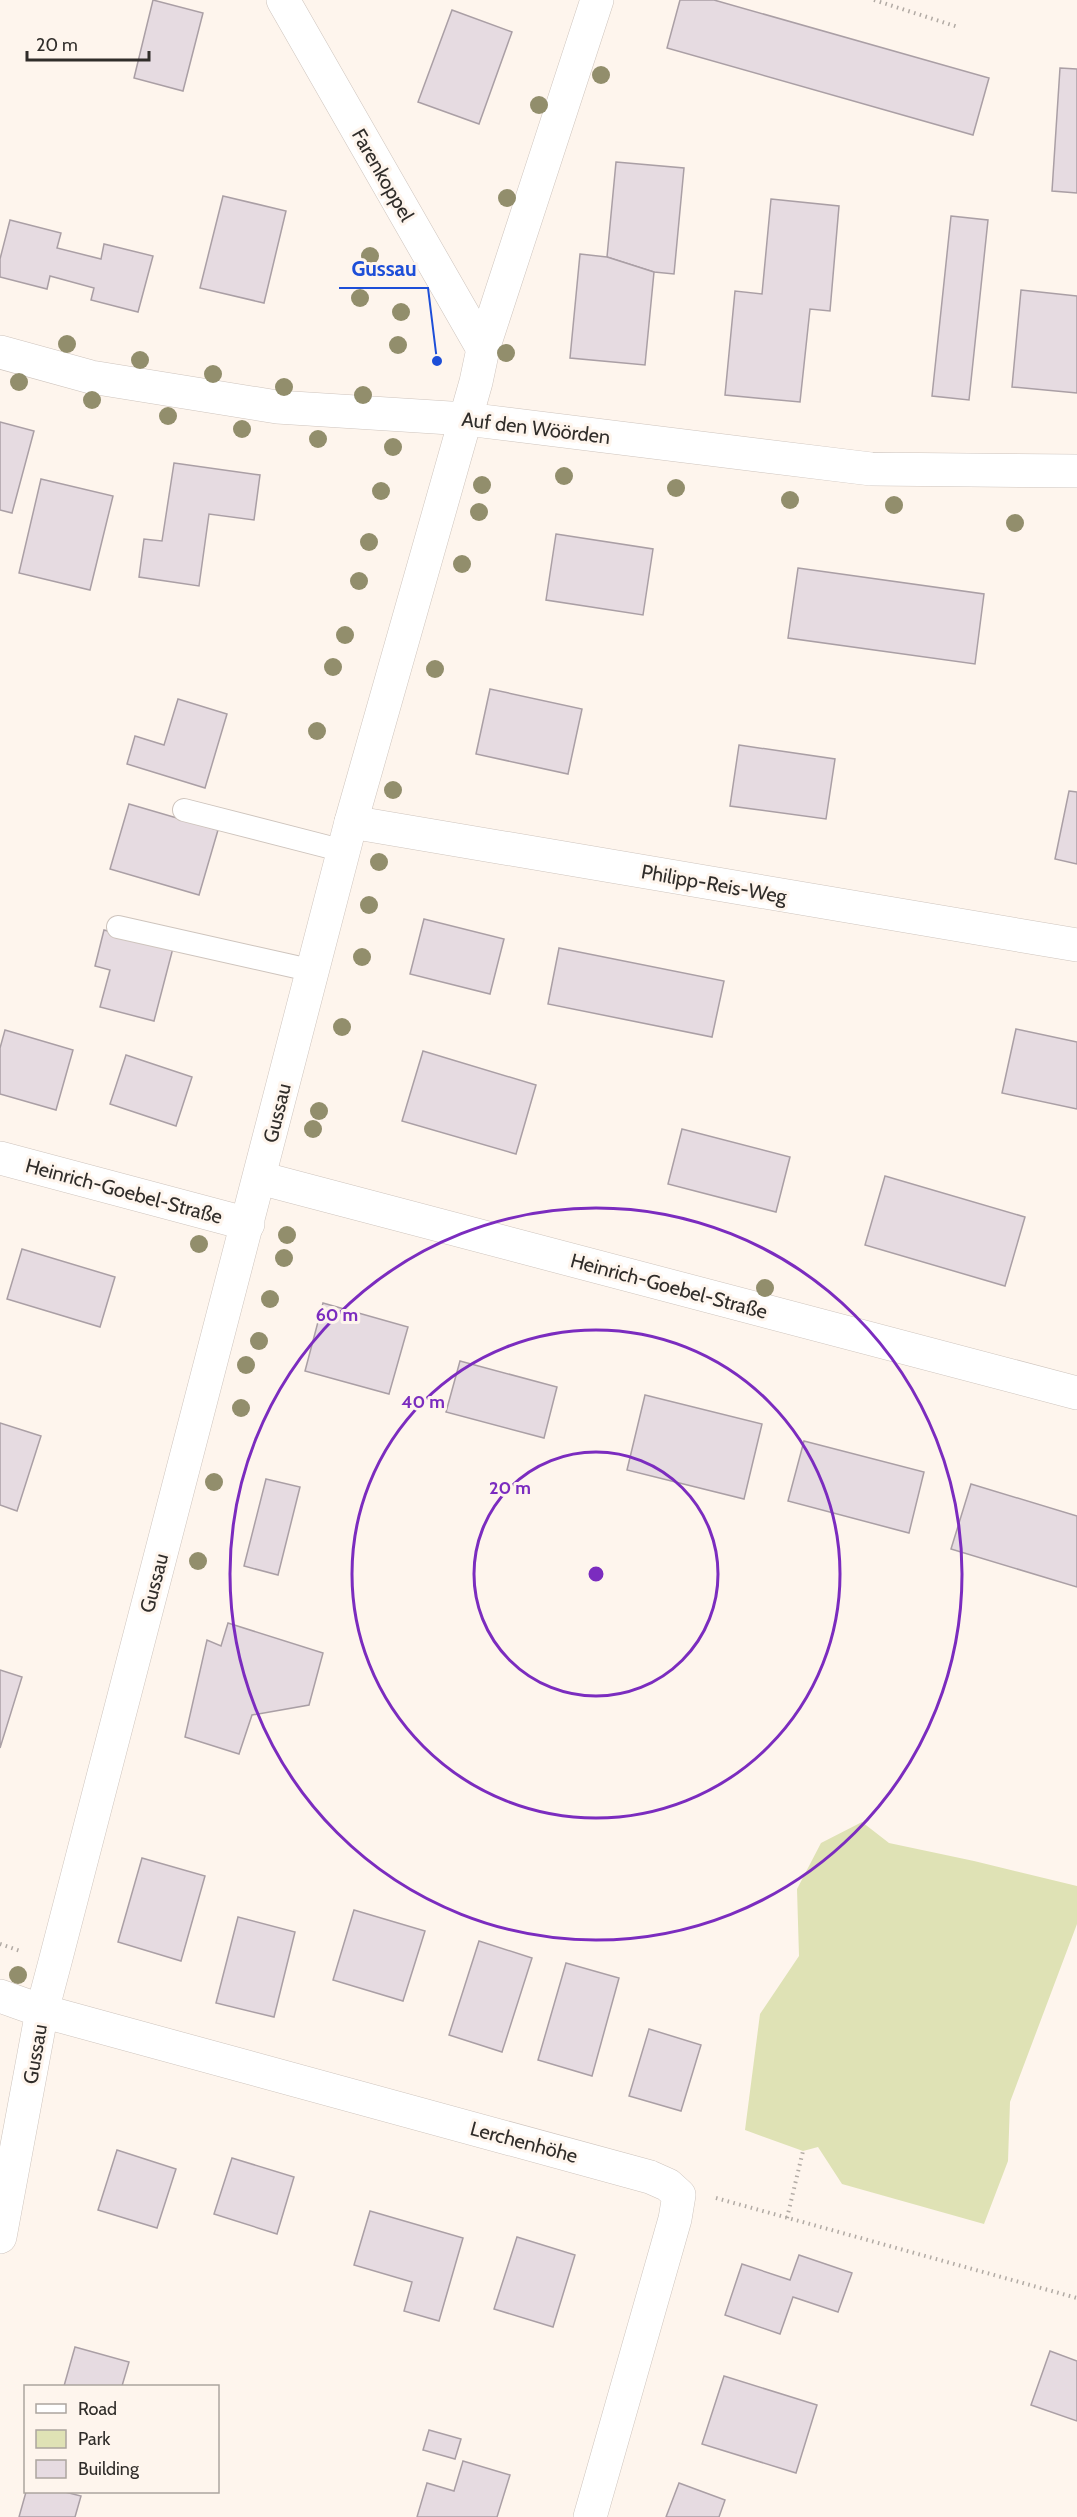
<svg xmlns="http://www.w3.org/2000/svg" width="1077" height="2517" viewBox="0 0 1077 2517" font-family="Cabin,sans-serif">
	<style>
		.green { fill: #dfe2b5 }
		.building { fill: #e6dbe1; stroke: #aa9fa5; stroke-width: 1.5 }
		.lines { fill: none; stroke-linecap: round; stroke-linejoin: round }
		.lane-casing { stroke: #cec4bd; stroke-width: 24 }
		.street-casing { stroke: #cec4bd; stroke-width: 34 }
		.path { stroke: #b1aaa4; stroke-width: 4; stroke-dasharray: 1.5 4.5; stroke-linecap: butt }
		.lane { stroke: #fff; stroke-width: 22 }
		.street { stroke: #fff; stroke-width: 33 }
		.tree { fill: #928e6c }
		.ring { fill: none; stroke: #7b2cbf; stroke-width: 3 }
		.labels { text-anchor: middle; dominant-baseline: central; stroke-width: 6; stroke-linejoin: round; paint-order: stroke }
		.street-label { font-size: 20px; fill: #302d2a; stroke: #fef5ed }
		.centre { fill: #7b2cbf; stroke: #fef5ed; stroke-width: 3 }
		.ring-label { font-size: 18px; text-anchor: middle; font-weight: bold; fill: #7b2cbf; stroke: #fef5ed; stroke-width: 6; stroke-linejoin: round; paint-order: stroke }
		.leader { fill: none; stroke: #1d4ed8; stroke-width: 2 }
		.callout-dot { fill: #1d4ed8; stroke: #fef5ed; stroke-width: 2 }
		.callout-label { font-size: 21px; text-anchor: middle; font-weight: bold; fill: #1d4ed8; stroke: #fef5ed; stroke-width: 6; stroke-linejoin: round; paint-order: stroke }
	</style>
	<rect width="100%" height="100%" fill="#fef5ed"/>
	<polygon class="green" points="862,1822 889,1843 974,1861 1077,1886 1077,1924 1010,2102 1008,2161 984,2224 842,2184 818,2147 803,2151 745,2130 760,2014 799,1956 797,1889 821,1843"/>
	<g class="building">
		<polygon points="153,0 203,13 183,91 134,78"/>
		<polygon points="680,0 714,0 989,78 973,135 667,48"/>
		<polygon points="452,10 512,32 479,124 418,102"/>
		<polygon points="1060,68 1077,69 1077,193 1052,191"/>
		<polygon points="616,162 684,168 674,274 654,272 607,257"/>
		<polygon points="223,196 286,211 264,303 200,288"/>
		<polygon points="771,199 839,206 830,311 810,309 800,402 725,395 735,291 762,294"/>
		<polygon points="951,216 988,220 969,400 932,396"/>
		<polygon points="10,220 61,233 57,248 101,259 104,244 153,256 138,312 91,300 94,288 50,276 47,289 0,277 0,259"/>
		<polygon points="580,254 607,257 654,272 645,365 570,358"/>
		<polygon points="1021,290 1077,296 1077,393 1012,387"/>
		<polygon points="0,422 34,431 12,513 0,510"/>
		<polygon points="174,463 260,475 254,520 209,514 199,586 139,577 144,539 162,541"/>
		<polygon points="41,479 113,496 90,590 19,573"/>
		<polygon points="556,534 653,549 643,615 546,600"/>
		<polygon points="798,568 984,594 975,664 788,638"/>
		<polygon points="490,689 582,709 568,774 476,754"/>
		<polygon points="178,699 227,714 205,788 127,764 135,736 164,745"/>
		<polygon points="739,745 835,759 826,819 730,806"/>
		<polygon points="1069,791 1077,792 1077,864 1055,859"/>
		<polygon points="129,804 218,830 199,895 110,869"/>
		<polygon points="424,919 504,939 490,994 410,974"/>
		<polygon points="104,930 173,948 154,1021 100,1007 110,970 95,966"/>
		<polygon points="559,948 724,981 712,1037 548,1004"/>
		<polygon points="1016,1029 1077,1042 1077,1109 1002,1093"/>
		<polygon points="5,1030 73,1050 56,1110 0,1094 0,1048"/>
		<polygon points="423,1051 536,1085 516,1154 402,1121"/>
		<polygon points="126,1055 192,1077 176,1126 110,1104"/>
		<polygon points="682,1129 790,1157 776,1212 668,1184"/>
		<polygon points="885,1176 1025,1217 1005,1286 865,1245"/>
		<polygon points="22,1249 115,1277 100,1327 7,1299"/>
		<polygon points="323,1303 408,1327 389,1394 305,1371"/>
		<polygon points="460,1361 557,1387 544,1438 446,1412"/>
		<polygon points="645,1395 762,1424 744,1499 627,1470"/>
		<polygon points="0,1423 41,1436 17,1511 0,1505"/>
		<polygon points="804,1441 924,1472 909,1533 788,1501"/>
		<polygon points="266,1479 300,1487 278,1575 244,1566"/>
		<polygon points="971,1484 1077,1516 1077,1587 951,1549"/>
		<polygon points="228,1623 323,1653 309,1705 252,1715 239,1754 185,1737 207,1640 221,1646"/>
		<polygon points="0,1670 22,1677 0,1748"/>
		<polygon points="142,1858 205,1876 181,1961 118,1942"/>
		<polygon points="354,1910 425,1931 403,2001 333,1980"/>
		<polygon points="238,1917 295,1932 274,2017 216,2003"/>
		<polygon points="479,1941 532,1958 502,2052 449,2035"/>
		<polygon points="566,1963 619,1978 592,2076 538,2060"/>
		<polygon points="649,2029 701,2045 681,2111 629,2096"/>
		<polygon points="117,2150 176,2169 157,2228 98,2210"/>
		<polygon points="232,2158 294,2177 277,2234 214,2214"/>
		<polygon points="370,2211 463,2238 439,2321 404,2311 412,2282 354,2265"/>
		<polygon points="517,2237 575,2255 553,2327 494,2309"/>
		<polygon points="799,2255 852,2273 838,2312 793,2297 780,2334 725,2315 742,2264 790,2280"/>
		<polygon points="75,2347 129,2362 122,2386 64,2386"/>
		<polygon points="1050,2351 1077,2361 1077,2421 1031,2405"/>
		<polygon points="724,2376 817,2405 796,2473 702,2444"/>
		<polygon points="429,2430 461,2439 455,2459 423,2450"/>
		<polygon points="463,2461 510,2475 497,2517 417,2517 427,2483 454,2491"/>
		<polygon points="679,2483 725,2500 719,2517 666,2517"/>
		<polygon points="26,2492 65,2492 81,2496 75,2517 19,2517"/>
	</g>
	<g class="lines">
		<g class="lane-casing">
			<g id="lane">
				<polyline points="184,810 344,851"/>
				<polyline points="118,927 314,971"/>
			</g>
		</g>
		<g class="street-casing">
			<g id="street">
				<polyline points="283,0 483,349"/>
				<polyline points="0,352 91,377 277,407 466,419 871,469 1077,471"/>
				<polyline points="351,822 1077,945"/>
				<polyline points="0,1158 248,1224"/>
				<polyline points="260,1178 1077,1393"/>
				<polyline points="0,1996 42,2011 650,2177 668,2185 679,2195 675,2219 590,2517"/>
				<polyline points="0,2237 42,2011 55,1962 351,822 476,382 483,349 597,0"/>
			</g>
		</g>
		<g class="path">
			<polyline points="874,0 958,27"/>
			<polyline points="0,1944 20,1951"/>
			<polyline points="716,2198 1077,2298"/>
			<polyline points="787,2218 803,2151"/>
		</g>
		<use href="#lane" class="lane"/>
		<use href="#street" class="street"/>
	</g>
	<g class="tree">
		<circle cx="601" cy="75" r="9"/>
		<circle cx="539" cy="105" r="9"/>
		<circle cx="507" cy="198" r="9"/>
		<circle cx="370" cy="256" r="9"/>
		<circle cx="360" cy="298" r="9"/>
		<circle cx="401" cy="312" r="9"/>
		<circle cx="67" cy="344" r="9"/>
		<circle cx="398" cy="345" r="9"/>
		<circle cx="506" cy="353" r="9"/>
		<circle cx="140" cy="360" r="9"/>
		<circle cx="213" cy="374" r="9"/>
		<circle cx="19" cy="382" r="9"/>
		<circle cx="284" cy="387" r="9"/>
		<circle cx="363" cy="395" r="9"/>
		<circle cx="92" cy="400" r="9"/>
		<circle cx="168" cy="416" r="9"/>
		<circle cx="242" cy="429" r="9"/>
		<circle cx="318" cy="439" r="9"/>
		<circle cx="393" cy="447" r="9"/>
		<circle cx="564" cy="476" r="9"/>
		<circle cx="482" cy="485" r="9"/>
		<circle cx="676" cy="488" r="9"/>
		<circle cx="381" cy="491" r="9"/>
		<circle cx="790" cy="500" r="9"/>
		<circle cx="894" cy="505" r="9"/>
		<circle cx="479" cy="512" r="9"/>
		<circle cx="1015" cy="523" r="9"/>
		<circle cx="369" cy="542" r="9"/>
		<circle cx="462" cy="564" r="9"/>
		<circle cx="359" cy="581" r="9"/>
		<circle cx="345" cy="635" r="9"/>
		<circle cx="333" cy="667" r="9"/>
		<circle cx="435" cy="669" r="9"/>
		<circle cx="317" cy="731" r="9"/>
		<circle cx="393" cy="790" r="9"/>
		<circle cx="379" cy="862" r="9"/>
		<circle cx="369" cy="905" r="9"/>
		<circle cx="362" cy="957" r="9"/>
		<circle cx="342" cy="1027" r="9"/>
		<circle cx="319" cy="1111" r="9"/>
		<circle cx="313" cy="1129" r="9"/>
		<circle cx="287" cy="1235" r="9"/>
		<circle cx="199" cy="1244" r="9"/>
		<circle cx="284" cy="1258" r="9"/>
		<circle cx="765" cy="1288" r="9"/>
		<circle cx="270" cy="1299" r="9"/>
		<circle cx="259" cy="1341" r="9"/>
		<circle cx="246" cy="1365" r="9"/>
		<circle cx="241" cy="1408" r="9"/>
		<circle cx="214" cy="1482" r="9"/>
		<circle cx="198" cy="1561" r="9"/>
		<circle cx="18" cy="1975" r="9"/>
	</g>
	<g class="ring">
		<circle cx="596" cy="1574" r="122"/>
		<circle cx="596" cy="1574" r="244"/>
		<circle cx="596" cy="1574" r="366"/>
	</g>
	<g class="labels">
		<g class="street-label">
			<text transform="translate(383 175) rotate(60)">Farenkoppel</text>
			<text transform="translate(536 428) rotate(7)">Auf den Wöörden</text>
			<text transform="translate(714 884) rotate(10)">Philipp-Reis-Weg</text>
			<text transform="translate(277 1113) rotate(-76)">Gussau</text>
			<text transform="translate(124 1191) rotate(15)">Heinrich-Goebel-Straße</text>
			<text transform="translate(669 1286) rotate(15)">Heinrich-Goebel-Straße</text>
			<text transform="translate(154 1583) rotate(-75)">Gussau</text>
			<text transform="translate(35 2054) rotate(-80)">Gussau</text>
			<text transform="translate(524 2142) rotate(15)">Lerchenhöhe</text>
		</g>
	</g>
	<circle cx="596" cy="1574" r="9" class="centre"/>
	<g class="ring-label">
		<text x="337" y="1321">60 m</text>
		<text x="423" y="1408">40 m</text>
		<text x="510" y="1494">20 m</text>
	</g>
	<path class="leader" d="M437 361L428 288H339"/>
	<circle class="callout-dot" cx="437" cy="361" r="6"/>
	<g class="callout-label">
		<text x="384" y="276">Gussau</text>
	</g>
	<rect x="24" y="2385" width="195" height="108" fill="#fef5ed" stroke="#aca59f" stroke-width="1.5"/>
	<rect x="36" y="2404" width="30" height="9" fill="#ffffff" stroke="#aca59f" stroke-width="1.5"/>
	<text x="78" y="2415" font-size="18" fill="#302d2a">Road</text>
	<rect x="36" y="2430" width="30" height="18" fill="#dfe2b5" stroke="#aca59f" stroke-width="1.5"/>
	<text x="78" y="2445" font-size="18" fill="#302d2a">Park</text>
	<rect x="36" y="2460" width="30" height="18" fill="#e6dbe1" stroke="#aca59f" stroke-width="1.5"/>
	<text x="78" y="2475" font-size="18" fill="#302d2a">Building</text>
	<path d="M27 51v9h122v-9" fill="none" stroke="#302d2a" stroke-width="3"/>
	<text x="36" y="51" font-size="18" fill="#302d2a" stroke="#fef5ed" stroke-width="4.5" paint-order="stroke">20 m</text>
</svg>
